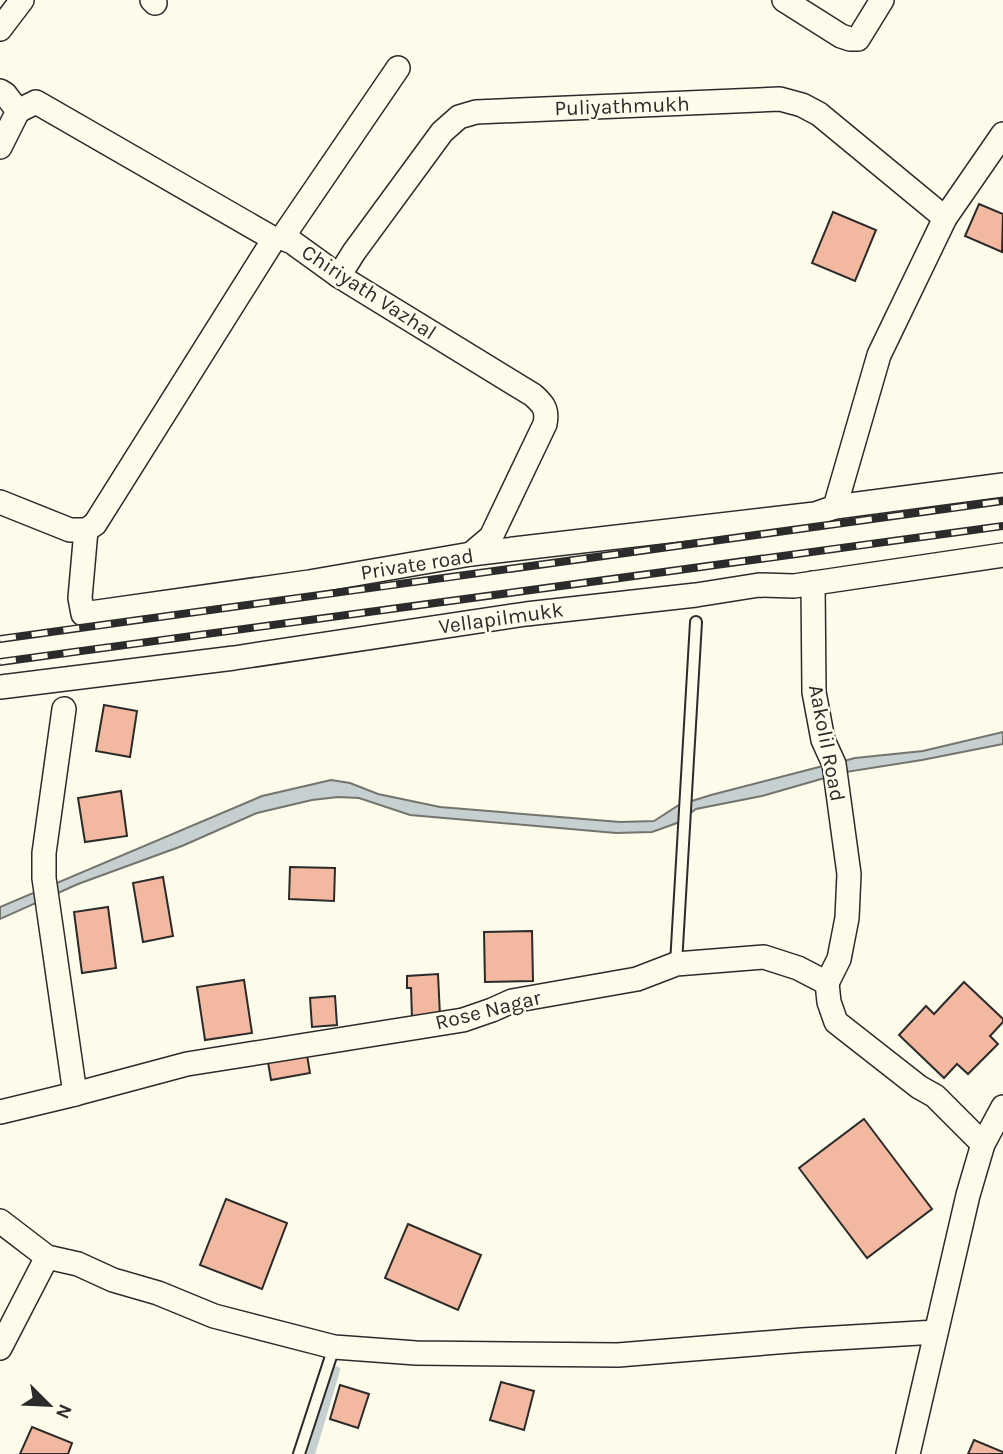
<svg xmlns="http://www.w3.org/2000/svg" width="1003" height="1454" viewBox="0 0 1003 1454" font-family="Karla,sans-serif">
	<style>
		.water { fill: #c7d0d0; stroke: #74746e; stroke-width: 2 }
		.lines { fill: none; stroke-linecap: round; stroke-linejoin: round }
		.stream { stroke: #c7d0d0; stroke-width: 8 }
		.building { fill: #f2b8a0; stroke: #2b2b2b; stroke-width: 2 }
		.lane-casing { stroke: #2b2b2b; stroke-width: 14 }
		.street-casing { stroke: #2b2b2b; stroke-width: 26 }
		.lane { stroke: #fdfbea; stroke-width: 10 }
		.street { stroke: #fdfbea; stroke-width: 23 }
		.rail-casing { stroke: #2b2b2b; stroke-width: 8 }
		.rail { stroke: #fdfbea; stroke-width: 5; stroke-dasharray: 16; stroke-linecap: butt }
		.labels { text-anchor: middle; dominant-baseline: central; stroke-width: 5; stroke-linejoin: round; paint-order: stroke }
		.street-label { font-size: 21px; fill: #2b2b2b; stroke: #fdfbea }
	</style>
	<rect width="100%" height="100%" fill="#fdfbea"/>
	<g class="water">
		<polygon points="1003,732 1003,744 922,760 840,773 836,763 855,758 923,751"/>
		<polygon points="823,766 828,777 762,796 696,809 677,823 652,832 616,833 410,815 359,798 338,797 312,800 257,813 182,846 78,884 0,919 0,907 262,796 331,780 350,783 378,794 440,807 620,822 654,821 679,805 711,795"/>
	</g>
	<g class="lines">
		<polyline class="stream" points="311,1454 336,1370"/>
	</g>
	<g class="building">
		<polygon points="979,204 1003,214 1002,252 965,236"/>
		<polygon points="833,212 876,230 855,281 812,263"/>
		<polygon points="104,705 137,711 130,757 96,751"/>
		<polygon points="121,791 127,836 85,842 78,798"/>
		<polygon points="290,867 335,868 334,901 289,899"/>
		<polygon points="163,877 173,936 143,942 133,883"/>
		<polygon points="108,907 116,968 82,973 74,912"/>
		<polygon points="532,931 533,981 485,982 484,932"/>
		<polygon points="438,974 440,1016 412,1018 411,988 407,988 407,976"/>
		<polygon points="244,980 252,1033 205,1040 197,987"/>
		<polygon points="964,982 1003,1019 1003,1022 990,1036 998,1044 968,1074 957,1064 944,1078 899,1035 926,1006 934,1014"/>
		<polygon points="335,996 337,1025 312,1027 310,998"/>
		<polygon points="306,1049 310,1073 271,1080 267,1056"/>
		<polygon points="864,1119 932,1209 867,1258 799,1168"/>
		<polygon points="226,1199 287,1223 262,1289 200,1265"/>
		<polygon points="408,1224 481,1255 458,1310 385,1278"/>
		<polygon points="501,1382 534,1391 524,1430 490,1420"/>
		<polygon points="340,1385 369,1394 358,1428 330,1419"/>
		<polygon points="32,1427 72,1443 68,1454 20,1454"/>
		<polygon points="974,1440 1003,1452 1003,1454 968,1454"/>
	</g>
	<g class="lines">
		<g class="lane-casing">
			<g id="lane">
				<polyline points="676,964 696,622"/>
				<polyline points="299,1454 334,1347"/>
			</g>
		</g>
		<g class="street-casing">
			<g id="street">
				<polyline points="152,0 155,3"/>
				<polyline points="784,0 841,36 850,39 858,39 882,0"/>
				<polyline points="0,29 22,0"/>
				<polyline points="0,91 5,94 18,111 0,147"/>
				<polyline points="18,111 36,102 274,239"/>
				<polyline points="282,238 398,68"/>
				<polyline points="339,276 354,252 442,132 459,117 476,112 780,99 802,105 819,114 945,218"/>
				<path d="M0,502L70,530H86L95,524L274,239L282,238L292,242L339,276L533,395C543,404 548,409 545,424L491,537L471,554"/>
				<polyline points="835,507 879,355 945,218 1003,134"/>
				<polyline points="86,530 80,598 83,614 309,582 471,554 815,514 835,507 1003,485"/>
				<polyline points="813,583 814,692 823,740 834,764 849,874 847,918 839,959 827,983"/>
				<polyline points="0,687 234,658 526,614 696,595 759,585 794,586 1003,555"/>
				<polyline points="64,709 44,853 44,878 75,1094"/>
				<polyline points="0,1112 75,1094 187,1064 463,1020 492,1010 512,1001 637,979 676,964 764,957 798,968 827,983 829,1002 836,1022 919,1087 935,1096 983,1144"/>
				<polyline points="0,1221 47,1257 78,1264 113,1280 158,1293 214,1316 334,1347 416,1353 618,1355 802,1340 936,1332"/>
				<polyline points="0,1348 47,1257"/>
				<polyline points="908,1454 968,1195 983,1144 1003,1107"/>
			</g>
		</g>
		<use href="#lane" class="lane"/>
		<use href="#street" class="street"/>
		<g class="rail-casing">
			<g id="rail">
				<polyline points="0,639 1003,501"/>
				<polyline points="0,662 1003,526"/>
			</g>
		</g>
		<use href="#rail" class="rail"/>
	</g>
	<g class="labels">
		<g class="street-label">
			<text transform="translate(622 106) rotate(-2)">Puliyathmukh</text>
			<text transform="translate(369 292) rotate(33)">Chiriyath Vazhal</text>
			<text transform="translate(417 564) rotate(-9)">Private road</text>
			<text transform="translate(501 618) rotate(-8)">Vellapilmukk</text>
			<text transform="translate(827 743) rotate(79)">Aakolil Road</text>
			<text transform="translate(488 1010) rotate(-14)">Rose Nagar</text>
		</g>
	</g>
	<g transform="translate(49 1405) rotate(114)" stroke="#fdfbea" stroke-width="5" paint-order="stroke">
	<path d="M0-5L12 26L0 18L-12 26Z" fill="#2b2b2b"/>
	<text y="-10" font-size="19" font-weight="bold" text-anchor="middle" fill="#2b2b2b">N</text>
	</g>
</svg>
